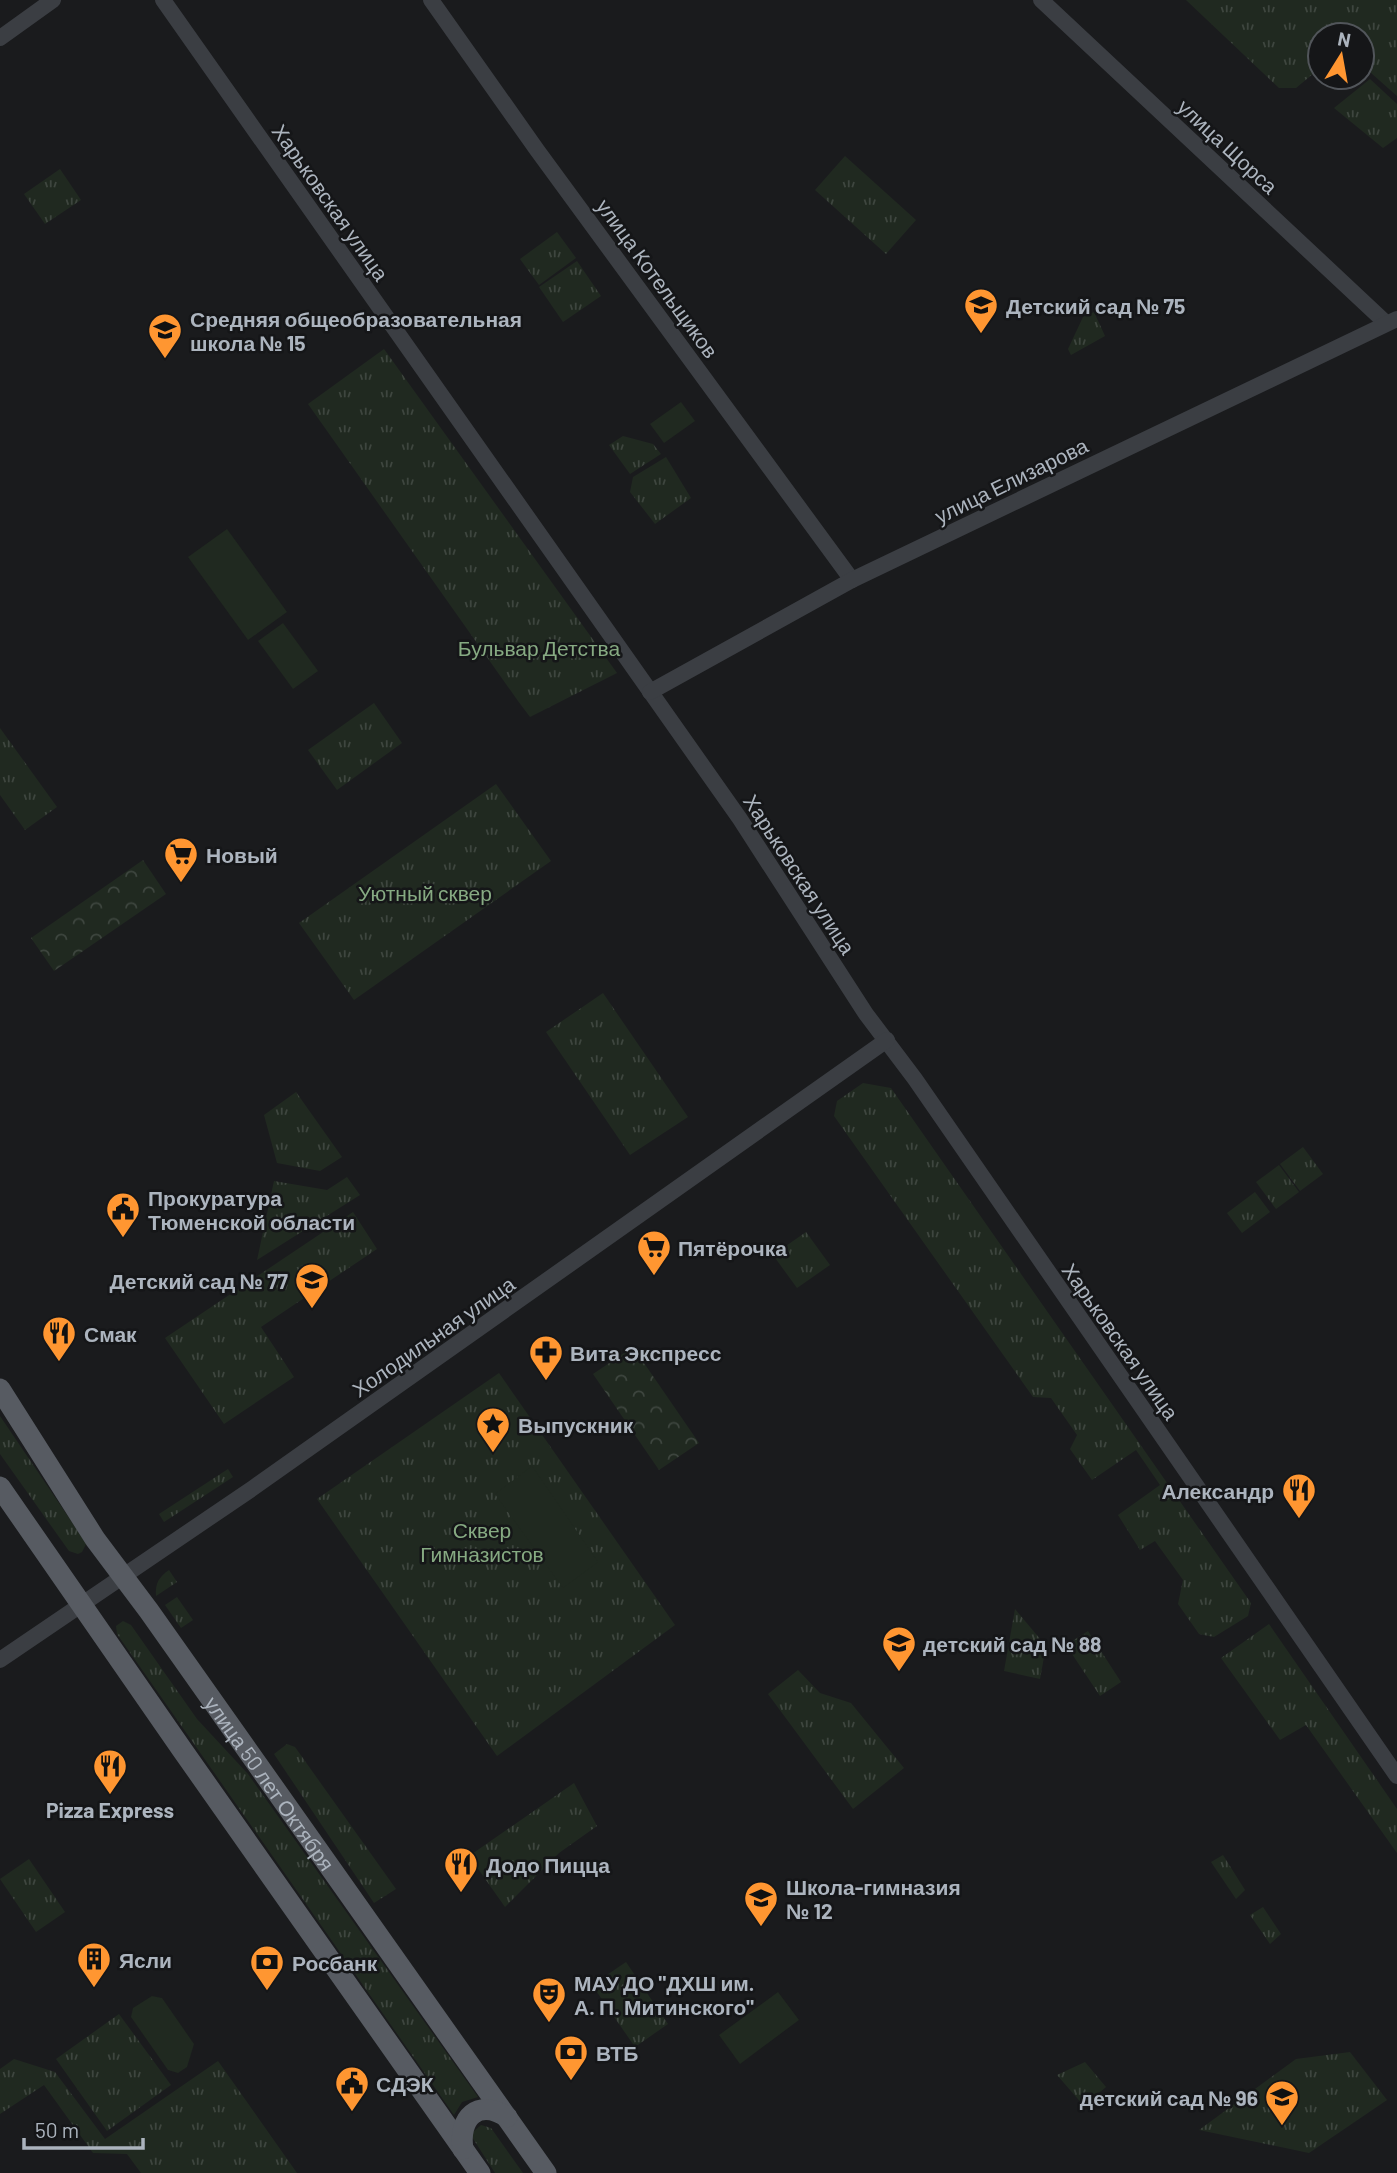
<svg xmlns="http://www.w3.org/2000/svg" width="1397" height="2173" viewBox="0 0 1397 2173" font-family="Barlow,sans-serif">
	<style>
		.grass { fill: url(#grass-tufts) }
		.forest { fill: url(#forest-crowns) }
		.pitch { fill: #202920 }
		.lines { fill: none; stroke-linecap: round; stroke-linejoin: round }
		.minor { stroke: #3b3e43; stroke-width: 16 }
		.major { stroke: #575b62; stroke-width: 21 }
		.labels { text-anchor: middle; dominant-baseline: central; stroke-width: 5; stroke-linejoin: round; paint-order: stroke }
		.street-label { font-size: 21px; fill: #acb4be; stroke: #151618 }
		.poi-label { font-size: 21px; font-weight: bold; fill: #acb4be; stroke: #151618; text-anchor: start }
		.park-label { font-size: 21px; fill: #86aa82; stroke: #151618 }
	</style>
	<defs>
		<pattern id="grass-tufts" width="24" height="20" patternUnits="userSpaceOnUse" patternTransform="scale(1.75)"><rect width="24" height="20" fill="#202920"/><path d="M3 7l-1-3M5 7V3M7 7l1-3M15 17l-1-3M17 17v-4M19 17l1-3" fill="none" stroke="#3e463f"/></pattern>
		<pattern id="forest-crowns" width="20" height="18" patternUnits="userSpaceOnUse" patternTransform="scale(1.75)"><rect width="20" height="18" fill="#202920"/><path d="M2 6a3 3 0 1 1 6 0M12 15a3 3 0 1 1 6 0" fill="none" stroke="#3e463f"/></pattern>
	</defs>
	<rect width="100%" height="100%" fill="#1a1b1d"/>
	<g class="grass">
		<polygon points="1186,0 1397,0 1397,96 1362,65 1362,35 1320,35 1320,68 1296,88 1279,88"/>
		<polygon points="1370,79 1397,104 1397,138 1383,148 1334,108"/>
		<polygon points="845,156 916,220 886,254 815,190"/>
		<polygon points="60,169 81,200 45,224 24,194"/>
		<polygon points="557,232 576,258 539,285 520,259"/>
		<polygon points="577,261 601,296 563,322 539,287"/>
		<polygon points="1094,312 1105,336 1071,355 1068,349 1083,317"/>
		<polygon points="384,349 617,673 530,717 518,701 308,404"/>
		<polygon points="623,436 653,444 661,454 630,474 609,445"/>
		<polygon points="666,457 691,498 655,524 630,492 633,477"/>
		<polygon points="374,703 402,743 337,790 308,750"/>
		<polygon points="0,728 57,807 25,830 0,795"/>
		<polygon points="496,784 551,861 354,1000 299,923"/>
		<polygon points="603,993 688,1117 630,1155 546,1032"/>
		<polygon points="863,1083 891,1088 1251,1603 1248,1616 1214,1637 1199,1634 1178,1604 1183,1580 1155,1541 1140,1550 1118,1515 1160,1485 1136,1450 1092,1480 1070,1449 1077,1435 1051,1398 1033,1397 834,1116 837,1101"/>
		<polygon points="296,1092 342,1157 320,1171 277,1163 264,1115"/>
		<polygon points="1303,1147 1323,1174 1300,1191 1280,1164"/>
		<polygon points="1279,1165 1299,1192 1276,1209 1256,1182"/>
		<polygon points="347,1177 360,1195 257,1260 274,1181 327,1190"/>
		<polygon points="1255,1192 1270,1212 1242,1233 1227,1213"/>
		<polygon points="353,1212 377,1249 261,1327 294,1377 224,1424 165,1338"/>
		<polygon points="806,1232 830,1265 797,1288 773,1255"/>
		<polygon points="499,1373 675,1625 497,1756 317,1499"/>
		<polygon points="0,1416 84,1540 86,1544 82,1552 78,1554 69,1551 0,1454"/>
		<polygon points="228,1469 233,1477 164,1522 159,1514"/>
		<path d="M169,1570L177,1582L156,1596C155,1583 159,1577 169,1570Z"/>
		<polygon points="177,1597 193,1620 181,1628 165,1605"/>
		<polygon points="1015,1609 1046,1646 1040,1679 1004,1671"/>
		<polygon points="123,1621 131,1625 197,1719 248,1774 478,2097 462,2102 454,2115 117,1634 116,1626"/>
		<polygon points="1269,1624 1397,1809 1397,1853 1306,1725 1280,1740 1221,1658"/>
		<polygon points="1088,1631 1121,1682 1100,1696 1066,1645"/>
		<polygon points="798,1670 820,1693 851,1703 904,1768 853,1809 768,1694"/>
		<polygon points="287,1744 295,1747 396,1889 374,1903 274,1754"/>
		<polygon points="574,1783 597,1826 559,1853 505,1907 469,1856"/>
		<polygon points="1223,1855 1245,1890 1236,1899 1211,1862"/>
		<polygon points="29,1859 65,1912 36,1932 0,1879"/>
		<polygon points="1263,1907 1281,1934 1270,1944 1250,1915"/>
		<polygon points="626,1962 668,2024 635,2047 592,1985"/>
		<polygon points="119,2014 171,2085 107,2131 56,2059"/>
		<polygon points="1350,2052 1387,2100 1309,2153 1199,2130 1296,2059"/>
		<polygon points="14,2059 55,2072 105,2139 218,2061 297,2173 141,2173 127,2154 93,2153 44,2085 0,2114 0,2069"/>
		<polygon points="1085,2062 1106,2087 1084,2106 1057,2075"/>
		<polygon points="481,2125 491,2128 523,2173 495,2173 472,2137 473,2132"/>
	</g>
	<g class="forest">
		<polygon points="143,860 166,894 54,971 31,938"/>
		<polygon points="633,1347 699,1443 659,1470 593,1374"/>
	</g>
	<g class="pitch">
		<polygon points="681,402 695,421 664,443 650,424"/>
		<polygon points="227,529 287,612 248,640 188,557"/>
		<polygon points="283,623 318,671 293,689 258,641"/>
		<polygon points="532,1466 598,1562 563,1588 495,1494"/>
		<polygon points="778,1992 799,2020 740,2064 719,2035"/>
		<polygon points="152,1996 162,1998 194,2044 187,2067 178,2073 168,2070 131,2017 133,2008"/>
	</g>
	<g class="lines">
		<g class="minor">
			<polyline points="163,0 740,819 866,1014 915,1079 1397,1776"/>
			<polyline points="431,0 537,150 852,580"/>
			<polyline points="1041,0 1386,323"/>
			<polyline points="0,38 53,0"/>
			<polyline points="650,692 852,580 1397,319"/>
			<polyline points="0,1660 253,1488 887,1040"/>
		</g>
		<g class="major">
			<path id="s1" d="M0,1389L95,1539L149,1611L546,2173"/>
			<polyline points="0,1487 183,1751 480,2173"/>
			<path d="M463,2149C458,2118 478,2098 507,2117"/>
		</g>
	</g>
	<defs>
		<g id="school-pin" transform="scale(1.75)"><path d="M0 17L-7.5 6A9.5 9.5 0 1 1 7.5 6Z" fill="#ff9631" stroke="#151618"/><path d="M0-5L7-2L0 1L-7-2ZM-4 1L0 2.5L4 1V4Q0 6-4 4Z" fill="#111"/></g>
		<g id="supermarket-pin" transform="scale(1.75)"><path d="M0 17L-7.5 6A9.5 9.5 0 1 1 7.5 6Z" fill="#ff9631" stroke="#151618"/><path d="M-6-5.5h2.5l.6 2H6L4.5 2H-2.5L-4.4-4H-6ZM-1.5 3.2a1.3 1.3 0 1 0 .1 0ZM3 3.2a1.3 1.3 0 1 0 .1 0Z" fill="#111"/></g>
		<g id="civic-pin" transform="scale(1.75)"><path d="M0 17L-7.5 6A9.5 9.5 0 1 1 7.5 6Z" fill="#ff9631" stroke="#151618"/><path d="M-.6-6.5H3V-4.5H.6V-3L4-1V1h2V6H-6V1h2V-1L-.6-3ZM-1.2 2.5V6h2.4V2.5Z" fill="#111"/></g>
		<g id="restaurant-pin" transform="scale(1.75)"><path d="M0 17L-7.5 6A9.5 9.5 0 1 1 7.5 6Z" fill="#ff9631" stroke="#151618"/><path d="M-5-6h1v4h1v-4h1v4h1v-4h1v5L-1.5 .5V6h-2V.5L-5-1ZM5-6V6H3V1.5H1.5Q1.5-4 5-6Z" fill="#111"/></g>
		<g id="pharmacy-pin" transform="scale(1.75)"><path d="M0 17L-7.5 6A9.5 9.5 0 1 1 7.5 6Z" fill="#ff9631" stroke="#151618"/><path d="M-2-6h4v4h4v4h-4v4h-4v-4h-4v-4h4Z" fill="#111"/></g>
		<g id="sight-pin" transform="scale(1.75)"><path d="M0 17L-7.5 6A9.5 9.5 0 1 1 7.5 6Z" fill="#ff9631" stroke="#151618"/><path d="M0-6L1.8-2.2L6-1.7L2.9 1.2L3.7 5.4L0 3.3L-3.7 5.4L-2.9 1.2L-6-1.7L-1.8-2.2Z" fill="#111"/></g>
		<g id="building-pin" transform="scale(1.75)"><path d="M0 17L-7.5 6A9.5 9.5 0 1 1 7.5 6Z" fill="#ff9631" stroke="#151618"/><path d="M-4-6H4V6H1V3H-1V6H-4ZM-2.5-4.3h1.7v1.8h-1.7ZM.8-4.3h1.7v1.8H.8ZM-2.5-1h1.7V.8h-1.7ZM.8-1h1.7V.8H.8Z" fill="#111"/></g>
		<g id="bank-pin" transform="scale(1.75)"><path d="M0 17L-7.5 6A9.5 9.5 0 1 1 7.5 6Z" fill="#ff9631" stroke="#151618"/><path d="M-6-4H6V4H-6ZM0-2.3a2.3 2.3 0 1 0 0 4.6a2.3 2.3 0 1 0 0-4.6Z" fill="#111"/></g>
		<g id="theatre-pin" transform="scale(1.75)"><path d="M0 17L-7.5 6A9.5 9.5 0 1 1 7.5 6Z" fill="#ff9631" stroke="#151618"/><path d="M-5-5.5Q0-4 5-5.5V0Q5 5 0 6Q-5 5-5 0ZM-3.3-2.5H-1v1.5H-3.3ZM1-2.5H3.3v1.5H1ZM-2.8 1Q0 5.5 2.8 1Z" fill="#111"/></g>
	</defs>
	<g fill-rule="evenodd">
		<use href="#school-pin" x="981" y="305"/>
		<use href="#school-pin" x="165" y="330"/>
		<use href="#supermarket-pin" x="181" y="854"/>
		<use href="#civic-pin" x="123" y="1209"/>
		<use href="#supermarket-pin" x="654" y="1247"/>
		<use href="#school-pin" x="312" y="1280"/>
		<use href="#restaurant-pin" x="59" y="1333"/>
		<use href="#pharmacy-pin" x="546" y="1352"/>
		<use href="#sight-pin" x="493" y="1424"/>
		<use href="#restaurant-pin" x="1299" y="1490"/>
		<use href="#school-pin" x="899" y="1643"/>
		<use href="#restaurant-pin" x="110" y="1766"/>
		<use href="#restaurant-pin" x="461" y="1864"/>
		<use href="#school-pin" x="761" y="1898"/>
		<use href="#building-pin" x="94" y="1959"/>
		<use href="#bank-pin" x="267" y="1962"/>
		<use href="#theatre-pin" x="549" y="1994"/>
		<use href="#bank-pin" x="571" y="2052"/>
		<use href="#civic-pin" x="352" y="2083"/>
		<use href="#school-pin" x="1282" y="2097"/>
	</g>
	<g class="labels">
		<g class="street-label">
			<text transform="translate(1228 146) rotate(43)">улица Щорса</text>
			<text transform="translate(331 202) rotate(55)">Харьковская улица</text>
			<text transform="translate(658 278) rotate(54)">улица Котельщиков</text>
			<text transform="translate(1011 480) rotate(-26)">улица Елизарова</text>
			<text transform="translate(800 874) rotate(57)">Харьковская улица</text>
			<text transform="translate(433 1336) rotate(-35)">Холодильная улица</text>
			<text transform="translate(1121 1341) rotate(55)">Харьковская улица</text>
			<text stroke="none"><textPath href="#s1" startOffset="478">улица 50 лет Октября</textPath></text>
		</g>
		<g class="poi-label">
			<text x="1006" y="305">Детский сад № 75</text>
			<text x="190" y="318">Средняя общеобразовательная<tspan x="190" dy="24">школа № 15</tspan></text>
			<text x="206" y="854">Новый</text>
			<text x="148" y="1197">Прокуратура<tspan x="148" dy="24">Тюменской области</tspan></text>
			<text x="678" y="1247">Пятёрочка</text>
			<text x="288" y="1280" text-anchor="end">Детский сад № 77</text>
			<text x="84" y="1333">Смак</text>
			<text x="570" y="1352">Вита Экспресс</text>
			<text x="518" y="1424">Выпускник</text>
			<text x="1274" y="1490" text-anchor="end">Александр</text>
			<text x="923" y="1643">детский сад № 88</text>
			<text x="110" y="1809" text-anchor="middle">Pizza Express</text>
			<text x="486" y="1864">Додо Пицца</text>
			<text x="786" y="1886">Школа-гимназия<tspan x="786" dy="24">№ 12</tspan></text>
			<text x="119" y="1959">Ясли</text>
			<text x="292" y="1962">Росбанк</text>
			<text x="574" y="1982">МАУ ДО "ДХШ им.<tspan x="574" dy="24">А. П. Митинского"</tspan></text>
			<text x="596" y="2052">ВТБ</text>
			<text x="376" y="2083">СДЭК</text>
			<text x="1258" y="2097" text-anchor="end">детский сад № 96</text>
		</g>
		<g class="park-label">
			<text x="539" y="647">Бульвар Детства</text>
			<text x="425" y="892">Уютный сквер</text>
			<text x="482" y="1529">Сквер<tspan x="482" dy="24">Гимназистов</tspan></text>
		</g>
	</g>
	<g transform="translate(1341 56) rotate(11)"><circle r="33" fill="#151618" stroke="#51555a" stroke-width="2"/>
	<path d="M0-5L12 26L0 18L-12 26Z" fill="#ff9631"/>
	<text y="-10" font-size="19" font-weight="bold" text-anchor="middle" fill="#acb4be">N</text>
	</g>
	<path d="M24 2138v10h119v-10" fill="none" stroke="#acb4be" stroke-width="3.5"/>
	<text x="35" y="2138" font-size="21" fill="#acb4be" stroke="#151618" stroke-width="5" paint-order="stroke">50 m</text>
</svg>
